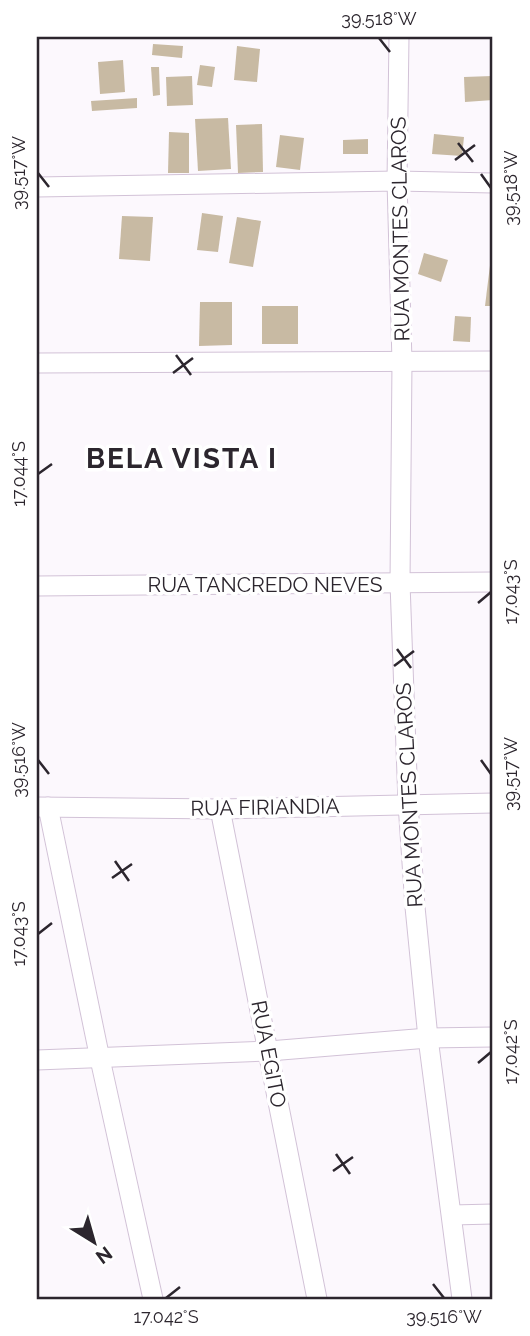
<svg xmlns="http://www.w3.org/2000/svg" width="530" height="1336" viewBox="0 0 530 1336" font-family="Raleway,sans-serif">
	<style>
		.building { fill: #c8baa3 }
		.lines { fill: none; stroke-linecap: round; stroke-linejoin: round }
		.street-casing { stroke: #d2c2d7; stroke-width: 21 }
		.street { stroke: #fff; stroke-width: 19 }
		.ticks { fill: none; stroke: #2c262e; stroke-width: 2.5 }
		.labels { text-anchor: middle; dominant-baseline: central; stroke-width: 7; stroke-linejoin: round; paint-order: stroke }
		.street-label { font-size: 21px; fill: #2c262e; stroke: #fff }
		.district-label { font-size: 28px; font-weight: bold; letter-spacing: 2px; fill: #2c262e; stroke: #fff }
		.neatline { fill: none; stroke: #2c262e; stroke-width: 2.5 }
		.ticks-label { font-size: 18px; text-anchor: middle; fill: #2c262e }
	</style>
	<rect width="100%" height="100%" fill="#fcf8fd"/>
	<g class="building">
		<polygon points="153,44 183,46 182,58 152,55"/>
		<polygon points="237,46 260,49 257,82 234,80"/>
		<polygon points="123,60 125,92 100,94 98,62"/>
		<polygon points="200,65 215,67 212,87 197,85"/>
		<polygon points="151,67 159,67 160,95 153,96"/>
		<polygon points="192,76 193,105 167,106 166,77"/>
		<polygon points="492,76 493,100 465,102 464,77"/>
		<polygon points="137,98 137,108 92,111 91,101"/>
		<polygon points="228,118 231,169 198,171 195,119"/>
		<polygon points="262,124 263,172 238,173 236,125"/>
		<polygon points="169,132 189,133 189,173 168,173"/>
		<polygon points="434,134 464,137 462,156 432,154"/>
		<polygon points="280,135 304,138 300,170 276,167"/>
		<polygon points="368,139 368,154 343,154 343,140"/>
		<polygon points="202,213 223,216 218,252 197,250"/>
		<polygon points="122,216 153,217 150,261 119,259"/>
		<polygon points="237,217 261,221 253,267 229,263"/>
		<polygon points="492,249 493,249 493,306 485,306"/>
		<polygon points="424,253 448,260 441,282 418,274"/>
		<polygon points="200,302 232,302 232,345 199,346"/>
		<rect x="262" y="306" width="36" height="38"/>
		<polygon points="455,316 471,317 470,342 453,341"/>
	</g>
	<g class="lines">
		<g class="street-casing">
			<g id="street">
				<polyline points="399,37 397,181 402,362 400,583 408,803 415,907 428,1038 462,1299"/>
				<polyline points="37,187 397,181 493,183"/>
				<polyline points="37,363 493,361"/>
				<polyline points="37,586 493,582"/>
				<polyline points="37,807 220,809 493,803"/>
				<polyline points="48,807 100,1059 153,1299"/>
				<polyline points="220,809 317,1299"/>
				<polyline points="37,1060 269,1051 428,1038 493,1037"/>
				<polyline points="452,1215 493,1214"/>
			</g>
		</g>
		<use href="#street" class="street"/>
	</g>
	<path class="ticks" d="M379,38L390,52M458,143L473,162M455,160L475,145M38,173L49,187M481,174L491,188M176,355L191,375M173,373L193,358M38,474L52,464M478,603L491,592M397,649L411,668M394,666L414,651M38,760L49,774M481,760L491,774M115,861L129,881M112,878L132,864M38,934L52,923M478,1063L491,1052M336,1154L350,1174M333,1171L353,1157M433,1284L444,1298M166,1298L180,1287"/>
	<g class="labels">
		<g class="street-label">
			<text transform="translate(400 229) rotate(-91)">RUA MONTES CLAROS</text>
			<text x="265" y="584">RUA TANCREDO NEVES</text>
			<text transform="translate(409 795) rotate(-93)">RUA MONTES CLAROS</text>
			<text transform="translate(265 807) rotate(-1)">RUA FIRIANDIA</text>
			<text transform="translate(269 1054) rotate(79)">RUA EGITO</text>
		</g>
		<g class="district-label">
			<text x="182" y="458">BELA VISTA I</text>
		</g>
	</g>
	<rect width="530" height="1336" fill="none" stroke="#ffffff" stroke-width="77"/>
	<g transform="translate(94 1242) rotate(143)" stroke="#ffffff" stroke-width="5" paint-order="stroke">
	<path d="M0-5L12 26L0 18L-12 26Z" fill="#2c262e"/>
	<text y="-10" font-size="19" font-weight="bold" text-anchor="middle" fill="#2c262e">N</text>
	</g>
	<rect x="38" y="38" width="453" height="1260" class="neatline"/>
	<g class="ticks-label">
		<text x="379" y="25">39.518°W</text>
		<text transform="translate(19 173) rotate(-90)" y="6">39.517°W</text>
		<text transform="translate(511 188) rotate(-90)" y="6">39.518°W</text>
		<text transform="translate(19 474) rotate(-90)" y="6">17.044°S</text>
		<text transform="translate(511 592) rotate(-90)" y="6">17.043°S</text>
		<text transform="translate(19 760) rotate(-90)" y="6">39.516°W</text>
		<text transform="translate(511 774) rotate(-90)" y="6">39.517°W</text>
		<text transform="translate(19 934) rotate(-90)" y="6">17.043°S</text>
		<text transform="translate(511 1052) rotate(-90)" y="6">17.042°S</text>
		<text x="166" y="1323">17.042°S</text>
		<text x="444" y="1323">39.516°W</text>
	</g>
</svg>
